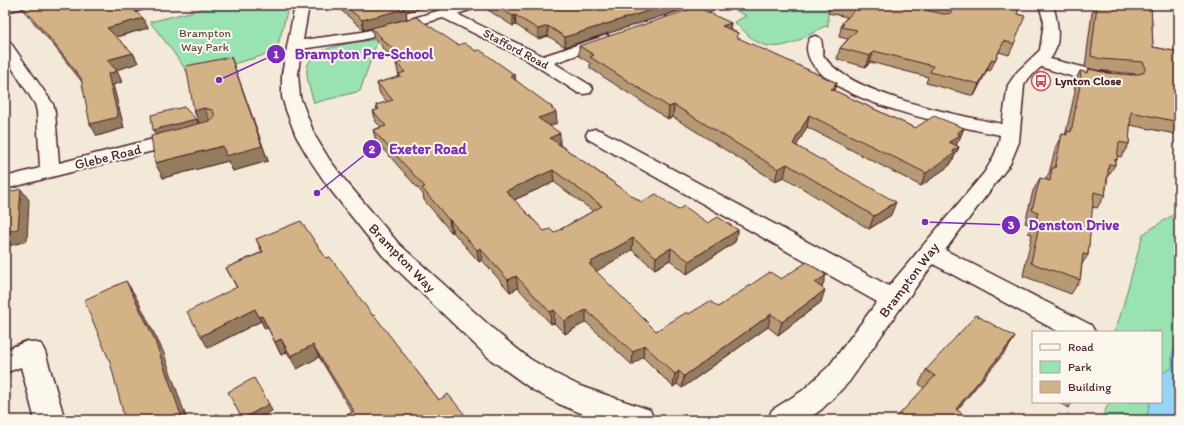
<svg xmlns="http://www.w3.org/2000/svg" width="1184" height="425" viewBox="0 0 1184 425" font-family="Itim,sans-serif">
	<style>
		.green { fill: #99e2b1; stroke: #72806e }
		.water { fill: #94d5f5; stroke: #768ca4 }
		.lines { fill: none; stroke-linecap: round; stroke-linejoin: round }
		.minor-casing { stroke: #4a1f2b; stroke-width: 3 }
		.minor { fill: #fbf7ec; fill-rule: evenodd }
		.wall { fill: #b59a73; stroke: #4a1f2b; fill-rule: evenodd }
		.shaded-wall { fill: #947d5e; stroke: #4a1f2b }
		.building { fill: #d3b386; stroke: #4a1f2b; fill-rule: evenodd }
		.labels { text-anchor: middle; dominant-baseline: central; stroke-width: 4; stroke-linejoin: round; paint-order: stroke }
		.far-park-label { font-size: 12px; fill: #5e504c; stroke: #fbf7ec }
		.far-street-label { font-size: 12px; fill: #4a1f2b; stroke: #fbf7ec }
		.far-poi-label { font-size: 12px; font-weight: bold; fill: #4a1f2b; stroke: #fbf7ec; text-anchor: start }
		.street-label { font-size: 14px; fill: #4a1f2b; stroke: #fbf7ec }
		.leader { fill: none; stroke: #7b2cbf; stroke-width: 1.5 }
		.callout-dot { fill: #7b2cbf; stroke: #fbf7ec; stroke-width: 1.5 }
		.mark-label { font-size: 12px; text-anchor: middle; font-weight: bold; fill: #fff }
		.callout-label { font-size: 15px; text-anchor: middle; font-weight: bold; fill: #7b2cbf; stroke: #fbf7ec; stroke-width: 4; stroke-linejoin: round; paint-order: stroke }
	</style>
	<rect width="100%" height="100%" fill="#f3e9d8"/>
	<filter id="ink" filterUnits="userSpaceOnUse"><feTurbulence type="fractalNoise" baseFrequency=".025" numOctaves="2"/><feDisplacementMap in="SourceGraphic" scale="8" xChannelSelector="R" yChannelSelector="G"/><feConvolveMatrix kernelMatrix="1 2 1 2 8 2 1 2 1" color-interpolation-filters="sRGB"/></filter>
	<g filter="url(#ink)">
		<g class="green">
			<polygon points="218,5 289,5 276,52 190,76 171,49 150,22"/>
			<path d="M736,5H835L828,11V27L825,26C806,36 784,53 761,44C750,39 743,29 734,22L746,16L731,8Z"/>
			<path d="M378,39L360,91L314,103C311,92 306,80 307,69C309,45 359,42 378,39Z"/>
			<polygon points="1179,211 1179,420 1101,420 1109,402 1161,402 1161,332 1114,332 1119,320 1143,234"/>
		</g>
		<polygon class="water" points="1179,342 1179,409 1175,412 1174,420 1146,420 1150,402 1161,402 1161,374 1172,368 1172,354"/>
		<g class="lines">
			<g class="minor-casing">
				<g id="minor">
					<polygon points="5,5 26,5 24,8 5,12"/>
					<polygon points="295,5 309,5 303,40 362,32 401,22 457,5 478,5 476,8 457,14 543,56 601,37 606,35 611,37 614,40 611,43 554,63 590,85 593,89 590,93 584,94 578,93 524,58 443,18 362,40 301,49 298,74 300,97 315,136 329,159 344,179 399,244 500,335 530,359 554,373 580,386 650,410 654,420 598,420 559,404 533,390 490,359 383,256 329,188 310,160 296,136 286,110 282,97 282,74"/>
					<polygon points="700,5 721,5 719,8 673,22 668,21 666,18 668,15"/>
					<path d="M1039,5H1053C1058,22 1062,45 1050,59L1115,75L1117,79L1115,83C1098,87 1059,72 1041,67L1029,78L1024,85L1019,142L1010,164L945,250L1091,325L1095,332H1059L933,264L902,306L849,382L822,409L807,420H768L772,410L802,391L829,366L877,302L588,139L586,135L588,131L595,129L602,131L889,286L984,173C992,161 999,148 1000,135C951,125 863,108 825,77C821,74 818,69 814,66C808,58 804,47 810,38L815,36L820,38C824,44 820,52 825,58C852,95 957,115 1002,124L1008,85L1017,72L1040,50L1044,22Z"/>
					<polygon points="5,40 10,42 53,104 55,112 59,163 181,132 188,134 190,138 188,142 5,189 5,177 40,168 37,112 35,104 5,57"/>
					<polygon points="27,341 41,344 45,352 65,420 35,420 21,367 5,373 5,350"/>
				</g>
			</g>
			<use href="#minor" class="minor"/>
		</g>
		<g class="wall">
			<polygon points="20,5 165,5 136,12 148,28 116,37 133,53 138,63 116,70 122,82 113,85 124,128 97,136 82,82 54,46 23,10"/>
			<polygon points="335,5 433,5 406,12 407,19 364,30"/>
			<polygon points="480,5 681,5 681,10 565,47 548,36 538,39 516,25 513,26"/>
			<polygon points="830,5 1020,5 1017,14 1014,44 1009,55 999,52 990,71 987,70 974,96 926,83 928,77 870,62 866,67 837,59 840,48 848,39 839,37 842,23 847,17 828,13"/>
			<polygon points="1093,5 1151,5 1153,47 1179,52 1179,129 1175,134 1130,125 1129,144 1121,157 1117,156 1117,160 1115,163 1115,165 1108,176 1105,195 1097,208 1092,207 1088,255 1082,264 1080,280 1071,294 1023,276 1032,234 1028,233 1031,225 1025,223 1033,191 1040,178 1045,180 1049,173 1056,146 1062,134 1065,135 1066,132 1075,92 1074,83 1080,71 1087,73 1089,69 1107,73 1132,75 1136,74 1095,70 1085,67"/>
			<polygon points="731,23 730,29 738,33 737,38 837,83 835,91 915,128 964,128 959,140 958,141 956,145 959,147 950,165 921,186 807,127 796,145 891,215 869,229 784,177 775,181 673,117 668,119 590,68 590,63 579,56 579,46"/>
			<path d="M371,28L458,45L476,51L515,75V80L552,109L557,123L549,126L560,145L641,202L678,210L708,223L738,230L735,242L687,274L670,260L655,269L632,250L596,271L656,331L689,314L718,307L781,279L822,288L821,302L778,335L768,327L682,388L677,384L673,387L643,357L632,365L586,322L565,334L554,323L551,324L518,288L510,292L482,260L479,262L453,232H451L424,200L423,194L376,141L373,130L381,127L376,122L373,111L377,110L376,105L387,102L380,94L377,83L399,77L396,63L399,62L382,48V46L374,38ZM554,182L593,211L554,233L544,231L514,200Z"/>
			<polygon points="231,57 268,161 233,171 228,161 163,178 155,135 196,119 199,124 200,123 194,111"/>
			<polygon points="256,239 326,258 373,316 439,400 469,420 352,412 319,357 297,369 287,352 281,355 268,328 265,329 261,321 208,348 237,288 226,268 262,252"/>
			<polygon points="1015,337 1006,351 924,388 919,384 926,370"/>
			<polygon points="1058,402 1073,402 1068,408"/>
		</g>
		<g class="shaded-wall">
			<polygon points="127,5 165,5 131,13"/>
			<polygon points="399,5 433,5 406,12 407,19 364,30 362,20"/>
			<polygon points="667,5 681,5 681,10 565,47 565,37"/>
			<polygon points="515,15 516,25 513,26 513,16"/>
			<polygon points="143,18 148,28 112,38 107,28"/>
			<polygon points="731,23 729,33 722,26"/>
			<polygon points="548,26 548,36 538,39 538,29"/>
			<polygon points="874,51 870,62 866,67 870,56"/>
			<polygon points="133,53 138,63 113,71 107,60"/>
			<polygon points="231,57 268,161 233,171 228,161 163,178 155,163 223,146"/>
			<polygon points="992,59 987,70 974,96 979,84"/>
			<polygon points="117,71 122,82 113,85 124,128 97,136 90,124 108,74"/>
			<polygon points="515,75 516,85 510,76"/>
			<polygon points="837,83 833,97 831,89 834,85"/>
			<polygon points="674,105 673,117 668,119 669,107"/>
			<polygon points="552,107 553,113 556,112 557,123 539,130 538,118"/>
			<polygon points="204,108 211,123 200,125 194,111"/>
			<polygon points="5,110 7,113 5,131"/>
			<polygon points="809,115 807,127 791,156 793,144"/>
			<polygon points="196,119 199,125 156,136 153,130"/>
			<polygon points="964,128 959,140 958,141 955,147 949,142 957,133"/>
			<polygon points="560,133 560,145 550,149 550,138"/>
			<polygon points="959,147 950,165 921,186 926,173 952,151"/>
			<polygon points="787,164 784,177 775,181 778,169"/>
			<polygon points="553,170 554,182 507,203 506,191"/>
			<polygon points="21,189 29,200 27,241 5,247 5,232"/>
			<polygon points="896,202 891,215 869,229 874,216"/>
			<polygon points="449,220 450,220 453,232 451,232"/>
			<polygon points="738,230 735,242 687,274 689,261"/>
			<polygon points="633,238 632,250 592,274 589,264 591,262"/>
			<polygon points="480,248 482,260 479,262 477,250"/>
			<polygon points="671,248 670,260 655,269 656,257"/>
			<polygon points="826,275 822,288 815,283"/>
			<polygon points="516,276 518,288 510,292 508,280"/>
			<polygon points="126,281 135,295 163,351 187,420 177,420"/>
			<polygon points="825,290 821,302 778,335 782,322"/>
			<polygon points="255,309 261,321 208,348 201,336"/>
			<polygon points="554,310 554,323 551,324 550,312"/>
			<polygon points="586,310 586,322 565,334 564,321"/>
			<polygon points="771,314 768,327 682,388 684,376"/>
			<polygon points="262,316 268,328 265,329 259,317"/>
			<polygon points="1015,337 1006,351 949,420 956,409"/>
			<polygon points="281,339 287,352 281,355 275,342"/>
			<polygon points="313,345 319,357 297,369 291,356"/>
			<polygon points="644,345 643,357 632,365 633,352"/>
			<polygon points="679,371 677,384 673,387 675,374"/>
			<polygon points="269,404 272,411 257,420 243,420 242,419"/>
		</g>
		<g class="building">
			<polygon points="21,5 128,5 143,18 107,28 133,53 107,60 117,71 108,74 118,117 90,124 81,78 48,36"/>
			<polygon points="344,5 400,5 405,9 362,20"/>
			<polygon points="494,5 667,5 565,37 548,26 538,29 515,15 513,16"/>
			<polygon points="841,5 900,5 944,14 951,13 953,8 951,5 1020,5 1017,14 1025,16 1014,44 1004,41 995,60 992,59 979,84 930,72 933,66 874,51 870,56 840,48 857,30 841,27 844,24 842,23 856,9"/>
			<polygon points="1097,5 1151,5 1153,47 1179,52 1179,122 1131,112 1129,144 1119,142 1117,160 1115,159 1115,165 1109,164 1105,195 1094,192 1088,255 1083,254 1080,280 1031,263 1040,221 1036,220 1038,212 1032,210 1040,178 1050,181 1052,168 1055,168 1062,134 1067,135 1067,131 1071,132 1081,80 1080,71 1088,73 1089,69 1107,73 1132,75 1143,73 1146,68 1143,62 1101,59 1091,56"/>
			<polygon points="697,7 731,23 722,26 738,33 736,37 837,83 834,85 836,86 831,89 915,128 934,116 964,128 957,133 960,135 949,142 959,147 952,151 955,153 926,173 809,115 793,144 896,202 874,216 787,164 778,169 674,105 669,107 590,57 594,55 579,46"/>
			<path d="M416,17L458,45L464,43L476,51L480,50L515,75L510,76L552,107L551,108L556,112L538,118L560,133L550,138L641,202L656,194L678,210L684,206L708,223L718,217L738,230L689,261L671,248L656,257L633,238L591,262L592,263L589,264L656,331L687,312L689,314L710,301L718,307L770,272L781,279L807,262L826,275L815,283L825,290L782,322L771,314L684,376L679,371L675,374L644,345L633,352L586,310L564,321L554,310L550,312L516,276L508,280L480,248L477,250L450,220H449L422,188L425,187L373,130L386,126L373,111L379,109L376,105L393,100L377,83L401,76L399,74L405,72L396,63L407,60L380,38H382L371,28ZM553,170L602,206L554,233L550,229L544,231L506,191Z"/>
			<polygon points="231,57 262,146 226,156 223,146 155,163 151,136 213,120 215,115 212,110 204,108 194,111 186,66"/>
			<polygon points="184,107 196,119 153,130 151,115"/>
			<polygon points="21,189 18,229 5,232 5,193"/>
			<polygon points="301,221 326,258 330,257 373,316 374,315 439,400 448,394 469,420 338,420 354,411 313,345 291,356 281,339 275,342 262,316 259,317 255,309 201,336 187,312 237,287 226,268 263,252 256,239"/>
			<polygon points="126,281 154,338 182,418 177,420 125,420 110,362 84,300"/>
			<polygon points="976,315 1015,337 956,409 968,418 967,420 894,420 935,376 926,370"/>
			<polygon points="254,378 269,404 242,419 228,392"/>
		</g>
	</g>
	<defs>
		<g id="bus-ring" transform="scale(1)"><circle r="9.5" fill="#fbf7ec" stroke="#d1495b" stroke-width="1.5"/><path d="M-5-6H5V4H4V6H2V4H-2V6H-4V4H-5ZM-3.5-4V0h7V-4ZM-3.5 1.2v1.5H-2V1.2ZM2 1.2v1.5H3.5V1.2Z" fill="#d1495b"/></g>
	</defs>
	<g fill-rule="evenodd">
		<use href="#bus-ring" x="1041" y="81"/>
	</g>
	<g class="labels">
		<g class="far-park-label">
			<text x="205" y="33">Brampton<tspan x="205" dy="14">Way Park</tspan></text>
		</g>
		<g class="far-street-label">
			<text transform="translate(516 49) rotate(28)">Stafford Road</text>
		</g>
		<g class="far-poi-label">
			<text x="1055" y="81">Lynton Close</text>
		</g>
		<g class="street-label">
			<text transform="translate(108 157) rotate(-14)">Glebe Road</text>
			<text transform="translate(402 258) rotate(46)">Brampton Way</text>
			<text transform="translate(909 280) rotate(-53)">Brampton Way</text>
		</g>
	</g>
	<path class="leader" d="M219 80L276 54M317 193L372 149M925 222L1011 225"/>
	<g class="callout-dot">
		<circle cx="219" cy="80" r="4"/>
		<circle cx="317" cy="193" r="4"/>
		<circle cx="925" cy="222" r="4"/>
		<circle cx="276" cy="54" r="10"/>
		<circle cx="372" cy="149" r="10"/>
		<circle cx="1011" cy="225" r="10"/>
	</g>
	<g class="mark-label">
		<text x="276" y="58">1</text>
		<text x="372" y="153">2</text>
		<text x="1011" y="229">3</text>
	</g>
	<g class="callout-label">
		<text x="364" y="59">Brampton Pre-School</text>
		<text x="428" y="154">Exeter Road</text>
		<text x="1074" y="230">Denston Drive</text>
	</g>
	<rect width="1184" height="425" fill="none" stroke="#fbf7ec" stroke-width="20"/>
	<rect x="10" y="10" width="1164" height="405" fill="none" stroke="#4a1f2b" stroke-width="1.5" filter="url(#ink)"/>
	<rect x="1032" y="331" width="130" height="72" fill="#fbf7ec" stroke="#b4a19f"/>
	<rect x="1040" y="344" width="20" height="6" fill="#fbf7ec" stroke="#b4a19f"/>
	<text x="1068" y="351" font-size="12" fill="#4a1f2b">Road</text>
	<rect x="1040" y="361" width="20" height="12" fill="#99e2b1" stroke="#b4a19f"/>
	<text x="1068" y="371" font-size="12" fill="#4a1f2b">Park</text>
	<rect x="1040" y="381" width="20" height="12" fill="#d3b386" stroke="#b4a19f"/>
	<text x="1068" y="391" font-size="12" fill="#4a1f2b">Building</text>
</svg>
